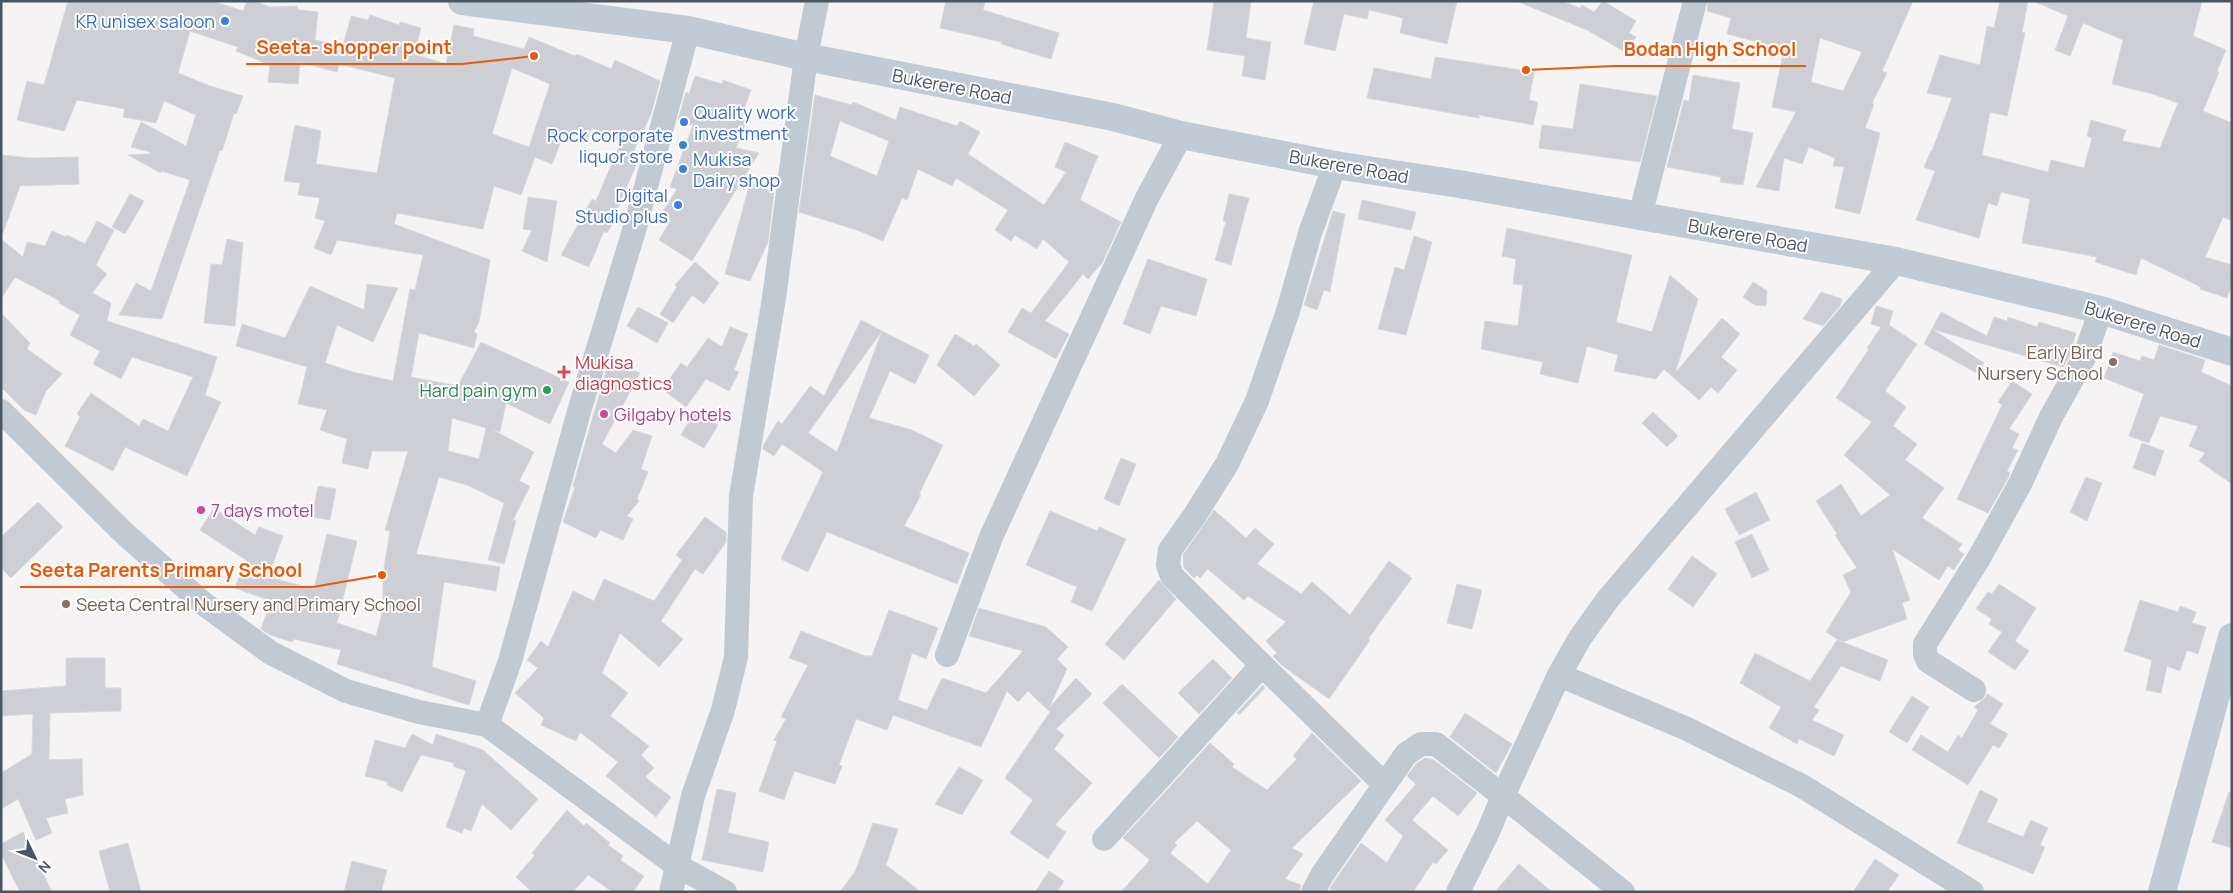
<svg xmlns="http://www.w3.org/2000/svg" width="2233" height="893" viewBox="0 0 2233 893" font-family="Manrope,sans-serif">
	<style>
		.building { fill: #cdcfd5; stroke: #d7d9de; fill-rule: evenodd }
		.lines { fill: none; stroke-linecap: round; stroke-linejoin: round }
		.street { stroke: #c1cad2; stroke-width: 24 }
		.secondary { stroke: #c1cbd6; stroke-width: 28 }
		.shop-dot { fill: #3f7fe0; stroke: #fff; stroke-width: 2 }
		.education-dot { fill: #8d6e63; stroke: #fff; stroke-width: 2 }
		.health-dot { fill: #e0444e; stroke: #fff; stroke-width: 2 }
		.leisure-dot { fill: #2e9e5b; stroke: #fff; stroke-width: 2 }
		.hotel-dot { fill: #d1479c; stroke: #fff; stroke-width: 2 }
		.labels { text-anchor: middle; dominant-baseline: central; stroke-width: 4; stroke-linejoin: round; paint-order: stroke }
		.shop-label { font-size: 18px; fill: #366cbe; stroke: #fff; text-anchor: end }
		.street-label { font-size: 18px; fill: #4a5661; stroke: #fff }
		.education-label { font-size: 18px; fill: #785e54; stroke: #fff; text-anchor: end }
		.health-label { font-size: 18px; fill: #be3a42; stroke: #fff; text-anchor: start }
		.leisure-label { font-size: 18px; fill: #27864d; stroke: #fff; text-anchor: end }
		.hotel-label { font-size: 18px; fill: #b23c85; stroke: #fff; text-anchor: start }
		.leader { fill: none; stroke: #e8590c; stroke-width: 2 }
		.callout-dot { fill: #e8590c; stroke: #fff; stroke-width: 2 }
		.callout-label { font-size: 19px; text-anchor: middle; font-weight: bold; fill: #e8590c; stroke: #fff; stroke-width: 4; stroke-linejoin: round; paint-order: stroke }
	</style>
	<rect width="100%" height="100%" fill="#f5f3f3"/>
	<g class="building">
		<path d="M68,1H212L243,11L247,1H254L270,7L297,6L298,10L318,12L315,40L343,46L351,16L368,20L370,15L399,25L400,22L421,28L414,54L446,64L454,25L474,29L473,36L524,49L529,37L575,56L577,54L611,69L615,60L660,81L651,114L632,155L639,158L616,212L618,214L607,233L604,231L589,267L561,255L592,199L596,201L621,142L592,128L586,141L565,131L552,164L535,157L521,195L494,186L483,229L397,213L394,224L490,260L479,322L474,332L477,334L474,348L419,333L411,377L458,386L481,342L569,382L550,424L506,403L500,432L491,429L534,452L519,481L530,486L513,520L516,521L504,564L488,560L504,503L467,485L439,477L416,554L500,567L496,591L444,582L432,667L476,681L469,705L337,664L341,650L294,639L292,642L270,635L261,629L271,601L235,588L246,560L200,530L214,508L255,535L259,527L283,536L268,577L314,589L327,534L357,541L337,623L376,636L383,610V574L390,531L385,530L408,451H372L368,469L342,463L347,439L320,430L327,410L298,404L307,367L236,346L242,324L285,338L310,286L364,310L367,284L398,288L373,342L337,325L325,363L353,372L393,381L410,289L415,290L423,255L337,240L331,255L314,248L325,221L315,218L320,198L298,195L300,183L284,181L295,125L321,131L316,164L377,173L395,78L339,64L337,72L300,62L298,84L268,82L270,65L236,51L238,47L190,31L178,73L210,86L243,96L236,114L234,113L222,151L220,150L162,319L119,315L136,283L151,291L190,180L162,171L161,173L128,155L150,154V152L131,147L141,122L186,146L196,115L164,101L156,123L123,117L125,109L77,100L64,131L17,120L27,81L44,85ZM512,68L550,84L529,147L492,134ZM452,418L486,428L479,459L448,451Z"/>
		<polygon points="946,1 985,1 983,10 1059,33 1051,59 1001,44 1002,42 940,28"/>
		<polygon points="1214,1 1251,1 1246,38 1271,42 1265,80 1242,76 1245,56 1207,50"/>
		<polygon points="1314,1 1457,1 1447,44 1400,33 1403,18 1369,10 1367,19 1344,14 1335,51 1304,44"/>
		<polygon points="1516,1 1561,1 1580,8 1582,5 1594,12 1603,1 1636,21 1629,33 1636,37 1627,53 1587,30"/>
		<path d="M1708,1H1913L1882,71L1887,73L1872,103L1874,104L1865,128L1880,133L1860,214L1835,208L1844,167L1833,166L1835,158L1809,147L1802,164L1784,158L1779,191L1756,187L1796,112L1772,107L1784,49L1727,34L1731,18L1707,11ZM1820,38L1862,52L1843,91L1811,82Z"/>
		<polygon points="2000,1 2028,1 2022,32 2025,33 2007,116 1990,112 1982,155 2048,172 2051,160 2084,168 2092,138 2087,136 2091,120 2126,130 2122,141 2160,148 2178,103 2153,94 2112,84 2123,40 2083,23 2070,56 2055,50 2068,16 2033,1 2202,1 2193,36 2226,50 2217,71 2219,72 2203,111 2232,123 2232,221 2223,217 2205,257 2232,265 2232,284 2227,298 2200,289 2201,287 2141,258 2136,275 2095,262 2097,257 2022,243 2030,199 2001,192 1997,206 1988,203 1979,238 1916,220 1935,171 1924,167 1931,151 1932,151 1952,98 1927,93 1940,55 1980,65 1987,26 1994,28"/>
		<polygon points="1435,57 1534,72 1529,100 1538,102 1533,125 1479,115 1479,118 1367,98 1374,68 1431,79"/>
		<polygon points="1693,75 1740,83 1732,129 1753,133 1743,185 1720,182 1721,177 1667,167 1684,100 1689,101"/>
		<polygon points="695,76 722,84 723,80 751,90 741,117 747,119 736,148 759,153 692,261 659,240 671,220 661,214 677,189 670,187 693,125 678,120 686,92 689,94"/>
		<polygon points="1580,84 1657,96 1640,162 1539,148 1542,125 1573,129"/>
		<path d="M815,95L852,105L853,102L896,120L900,107L957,126L960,121L980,132L968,154L1044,205L1066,172L1055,167L1065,142L1098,156L1080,200L1121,222L1102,263L1088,279L1083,274L1045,321L1069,334L1056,359L1008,332L1022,308L1031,313L1069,262L1043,239L1037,249L1015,235L1011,241L995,230L1008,210L956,178L952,186L918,169L907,200L902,198L883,241L857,230L799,212ZM840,121L889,141L877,176L830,156Z"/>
		<polygon points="1,155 32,158 78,157 79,184 20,186 3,233 1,233"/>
		<polygon points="750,183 774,192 768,242 750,281 725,274"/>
		<polygon points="130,194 144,201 125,234 112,227"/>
		<polygon points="1229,194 1249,198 1231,265 1215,260 1226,222 1223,221"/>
		<polygon points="528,197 557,201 547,262 522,251 532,230 523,229"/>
		<polygon points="1362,200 1416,212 1411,230 1358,219"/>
		<polygon points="1333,211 1345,214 1330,292 1324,290 1317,310 1304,305"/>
		<polygon points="97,221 114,230 96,265 107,274 92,293 111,303 107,321 217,357 205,395 221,402 187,476 125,447 113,471 65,446 80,417 77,414 91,393 139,426 143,419 168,431 193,377 132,357 121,379 93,364 100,351 70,335 80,315 59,303 60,301 15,277 1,299 1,239 23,257 27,242 45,246 52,231 66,237 67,235 85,244"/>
		<polygon points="1507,228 1632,255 1616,322 1652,332 1670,275 1698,299 1675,373 1722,318 1740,334 1721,357 1737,370 1718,393 1711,387 1699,400 1664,369 1656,379 1614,371 1618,355 1587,346 1578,383 1540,374 1543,362 1481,349 1485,321 1518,326 1523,285 1513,284 1516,259 1502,256"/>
		<polygon points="1414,236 1432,242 1406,335 1378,329 1395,267 1404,270"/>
		<polygon points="227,239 243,243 235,326 204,323 211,264 222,265"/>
		<polygon points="1148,259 1207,279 1196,316 1161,306 1150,334 1123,324"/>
		<polygon points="695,262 719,283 704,304 692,295 673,323 660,314 677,287 675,285"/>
		<polygon points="1753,282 1767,291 1766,306 1755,305 1743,297"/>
		<polygon points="1821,292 1842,299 1840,306 1823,326 1803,319"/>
		<polygon points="1876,306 1893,311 1889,325 1917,344 1885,391 1906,407 1893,426 1917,444 1905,460 1944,488 1922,518 1962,544 1958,550 1964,554 1954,570 1948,566 1939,580 1892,549 1910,600 1902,603 1907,619 1842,642 1888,660 1880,681 1841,666 1814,707 1819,710 1812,720 1844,735 1834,756 1799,739 1797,744 1769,728 1781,707 1740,683 1755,653 1810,681 1837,640 1842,642 1826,632 1851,592 1843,575 1857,568 1835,535 1837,534 1816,501 1841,484 1861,516 1890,495 1844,455 1872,422 1836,398 1869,349 1867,348 1881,327 1871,324"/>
		<polygon points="638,307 668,323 657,343 627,326"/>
		<polygon points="1941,312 1987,336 1994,317 2007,321 2008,317 2037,327 2039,322 2076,333 2069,357 2063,367 1932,329 1984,363 1977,373 1924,344"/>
		<polygon points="1,313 30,343 27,349 62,374 46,391 36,415 24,410 1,387"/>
		<polygon points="861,320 882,331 808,433 837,452 882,331 929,355 915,384 890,371 869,418 912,430 943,445 919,494 921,495 904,526 969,553 957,584 827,532 808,572 781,559 823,472 782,444 774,456 763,449 764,444 778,421 782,424 810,386 824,396"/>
		<polygon points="730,327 748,334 734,370 739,372 729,391 706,379 686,407 662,389 681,363 687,367 708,338 722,347"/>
		<polygon points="955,334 974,346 976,344 1000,365 974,396 937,365"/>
		<polygon points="2159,345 2205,360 2201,372 2232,386 2232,484 2199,461 2205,453 2189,446 2198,426 2160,416 2149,443 2129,436 2144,394 2104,378 2113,352 2140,361 2142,356 2154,360"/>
		<polygon points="609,361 640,373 602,444 616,453 633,430 652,436 641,469 648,472 637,499 639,501 627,516 633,519 623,540 600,530 596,538 563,522 575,487 573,486"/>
		<polygon points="2012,381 2032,394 2009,429 2019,434 2012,448 2018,450 2007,471 2010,473 2008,478 1988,513 1957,499 2002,405 1998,402"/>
		<polygon points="695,411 718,425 704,448 681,435"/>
		<polygon points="1653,412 1678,436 1667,447 1642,423"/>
		<polygon points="2142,443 2164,451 2155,476 2133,468"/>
		<polygon points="1121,458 1136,464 1119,506 1104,499"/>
		<polygon points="2086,477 2102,483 2087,521 2070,512"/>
		<polygon points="318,486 336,489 330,520 312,517"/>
		<polygon points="1756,492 1770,520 1739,535 1725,509"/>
		<polygon points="38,502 63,527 11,578 1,568 1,537"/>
		<polygon points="1214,510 1246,538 1255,528 1274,544 1257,564 1301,594 1312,582 1350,615 1389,561 1412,578 1368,639 1370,640 1329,699 1283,666 1273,656 1277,653 1266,641 1286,622 1248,596 1244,600 1208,569 1200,578 1197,575 1194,578 1184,568 1183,555"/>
		<polygon points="1050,511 1097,531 1099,527 1126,539 1092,611 1071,602 1077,587 1026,565"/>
		<polygon points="705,517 726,532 726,542 703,574 695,569 661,621 683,639 659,667 620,633 602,673 628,693 610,716 649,746 641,755 654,768 645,777 671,797 656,817 606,776 618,762 580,732 576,741 541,725 544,718 515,693 538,668 527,660 541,641 548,647 573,591 594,601 604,579 654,601 682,560 676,555"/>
		<polygon points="1752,534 1769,570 1752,578 1735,542"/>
		<polygon points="1692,556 1717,574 1693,607 1668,589"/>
		<polygon points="1159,580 1176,599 1124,660 1105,644"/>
		<polygon points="1457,584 1482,590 1472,629 1447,623"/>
		<polygon points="1999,584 2036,608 2015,641 2029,651 2015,670 1988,652 2002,632 1989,624 1992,619 1976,609 1988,592 1992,594"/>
		<polygon points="2140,600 2178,612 2180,606 2196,612 2192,623 2206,627 2198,654 2187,650 2180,671 2167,666 2161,693 2146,690 2152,660 2124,651"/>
		<polygon points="979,608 1046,627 1068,647 1057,659 1067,669 1049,708 1076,678 1092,694 1056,729 1064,735 1054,749 1092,783 1055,825 1066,832 1048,859 1010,833 1033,800 1005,778 1050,712 1028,691 1018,702 1007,691 981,747 893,715 887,730 856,719 839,765 842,766 835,784 794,771 784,800 759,791 777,741 774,740 786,719 781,717 808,665 789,658 801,631 865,656 872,656 889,610 938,628 926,659 912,653 898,700 927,710 942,678 986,693 1023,651 969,636"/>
		<polygon points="66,658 105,658 105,688 121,688 121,711 50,713 49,760 82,759 83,795 65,799 68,813 46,818 52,833 36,840 18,799 1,809 1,773 32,754 33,714 1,716 1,691 66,686"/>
		<polygon points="1213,659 1232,678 1199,714 1178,693"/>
		<polygon points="1122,684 1178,737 1159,758 1103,703"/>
		<polygon points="1263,685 1265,688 1239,715 1237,713"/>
		<polygon points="1987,694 2003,704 1990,724 2008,734 1999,748 1993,745 1968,785 1912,750 1921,735 1948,752 1958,735 1962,738 1978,710 1974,707 1985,698"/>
		<polygon points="1912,696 1929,707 1907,743 1889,732"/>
		<polygon points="1465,713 1512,744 1496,773 1450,737"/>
		<path d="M1312,733L1361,781L1292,848L1303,854L1285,879L1301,885L1299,892H1121L1150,860L1123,838L1210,743L1234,764L1232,767L1267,790L1297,759L1293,756ZM1197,821L1231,850L1208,884L1170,853L1177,845L1174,843Z"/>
		<polygon points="412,734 433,745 436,734 483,750 538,799 511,830 482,804 471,831 464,828 462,833 446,827 466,771 453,766 454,763 421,755 402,792 387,785 388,782 365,776 375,740 405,748"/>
		<polygon points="1425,758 1434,760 1477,793 1458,816 1433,796 1412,820 1448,850 1436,864 1433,862 1413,892 1334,892 1330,889 1334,882 1361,843 1387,863 1403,836 1385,820 1416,784 1407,776 1416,764"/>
		<polygon points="959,767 983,780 962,815 935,804"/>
		<polygon points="717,789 736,793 728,833 769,842 763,872 702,860"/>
		<polygon points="1980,790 1998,799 1987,822 2023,837 2031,820 2048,828 2040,845 2045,847 2033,874 1957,843"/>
		<polygon points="2229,792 2232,792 2232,848 2212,842"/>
		<polygon points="567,810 584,826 586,823 610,843 608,845 623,856 620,860 644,876 633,892 613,892 588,875 573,892 532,892 516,877 535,855 532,853"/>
		<polygon points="873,823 898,829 886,865 921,892 840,892 855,872"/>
		<polygon points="23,832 39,865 52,892 20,892 1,854 1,844"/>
		<polygon points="128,843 141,892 110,892 99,851"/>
		<polygon points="1875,859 1899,875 1887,892 1853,892"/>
		<polygon points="352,861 387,870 381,892 344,892"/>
		<polygon points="1519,864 1552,892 1495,892"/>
		<polygon points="1049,871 1064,881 1057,892 1035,892"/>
	</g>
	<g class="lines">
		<g class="street">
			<polyline points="688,30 636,224 580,408 510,661 487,725 676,865 725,892"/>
			<polyline points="1640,216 1695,1"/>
			<polyline points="1,411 125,534 204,604 271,653 346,691 419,712 487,725"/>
			<polyline points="947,655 991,537 1147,198 1181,135"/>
			<polyline points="1262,665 1384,784"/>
			<polyline points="1559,675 1685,728 1802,786 1972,892"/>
			<polyline points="1974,690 1928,661 1925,654 1925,644 1979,558 2020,484 2051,417 2084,358 2101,310"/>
			<polyline points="1104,839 1262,665 1172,576 1168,565 1170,550 1195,515 1227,464 1257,401 1288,311 1310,233 1335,165"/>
			<polyline points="671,892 693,796 723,710 736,657 741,496 774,298 806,57 817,1"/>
			<polyline points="1313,892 1322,875 1406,754 1421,744 1436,744 1503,796 1488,832 1458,892"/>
			<polyline points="1623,892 1503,796 1559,675 1580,638 1608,599 1896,261"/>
		</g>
		<g class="secondary">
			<polyline points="462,1 688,30 806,57 1113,117 1181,135 1335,165 1459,184 1896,261 2101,310 2232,352"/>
			<polyline points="2162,892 2232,637"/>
		</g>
	</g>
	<g class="shop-dot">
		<circle cx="225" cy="21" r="5"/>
		<circle cx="684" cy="122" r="5"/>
		<circle cx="683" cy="145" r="5"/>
		<circle cx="683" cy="169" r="5"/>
		<circle cx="678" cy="205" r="5"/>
	</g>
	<g class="education-dot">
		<circle cx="2113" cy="362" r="5"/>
		<circle cx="66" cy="604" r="5"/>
	</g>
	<path class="health-dot" d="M561.5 364.5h5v5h5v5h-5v5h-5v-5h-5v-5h5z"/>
	<circle class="leisure-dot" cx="547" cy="390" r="5"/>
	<g class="hotel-dot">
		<circle cx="604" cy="414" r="5"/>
		<circle cx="201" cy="510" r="5"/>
	</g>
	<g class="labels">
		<g class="shop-label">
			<text x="215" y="21">KR unisex saloon</text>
			<text x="694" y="112" text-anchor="start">Quality work<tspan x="694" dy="21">investment</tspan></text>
			<text x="673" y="135">Rock corporate<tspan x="673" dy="21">liquor store</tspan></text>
			<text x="693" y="159" text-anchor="start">Mukisa<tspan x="693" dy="21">Dairy shop</tspan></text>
			<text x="668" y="195">Digital<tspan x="668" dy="21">Studio plus</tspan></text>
		</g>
		<g class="street-label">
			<text transform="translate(952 86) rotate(11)">Bukerere Road</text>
			<text transform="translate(1349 166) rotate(10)">Bukerere Road</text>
			<text transform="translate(1748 235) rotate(10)">Bukerere Road</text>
			<text transform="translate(2143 324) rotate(17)">Bukerere Road</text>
		</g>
		<g class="education-label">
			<text x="2103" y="352">Early Bird<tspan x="2103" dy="21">Nursery School</tspan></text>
			<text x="76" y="604" text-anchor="start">Seeta Central Nursery and Primary School</text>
		</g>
		<g class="health-label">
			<text x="575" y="362">Mukisa<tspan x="575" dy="21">diagnostics</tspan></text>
		</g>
		<g class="leisure-label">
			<text x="537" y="390">Hard pain gym</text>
		</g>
		<g class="hotel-label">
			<text x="614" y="414">Gilgaby hotels</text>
			<text x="211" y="510">7 days motel</text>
		</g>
	</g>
	<path class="leader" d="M534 56L462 64H246M1526 70L1614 66H1806M382 575L313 587H20"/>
	<g class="callout-dot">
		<circle cx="534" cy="56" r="5"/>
		<circle cx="1526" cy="70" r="5"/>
		<circle cx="382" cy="575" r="5"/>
	</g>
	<g class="callout-label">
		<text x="354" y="54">Seeta- shopper point</text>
		<text x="1710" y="56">Bodan High School</text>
		<text x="166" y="577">Seeta Parents Primary School</text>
	</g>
	<rect width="2233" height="893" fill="none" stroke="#4a5661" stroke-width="5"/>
	<g transform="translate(35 858) rotate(133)" stroke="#ffffff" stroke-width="4" paint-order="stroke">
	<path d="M0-4L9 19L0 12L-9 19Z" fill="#4a5661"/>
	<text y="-8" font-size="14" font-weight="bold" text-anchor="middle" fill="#4a5661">N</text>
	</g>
</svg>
